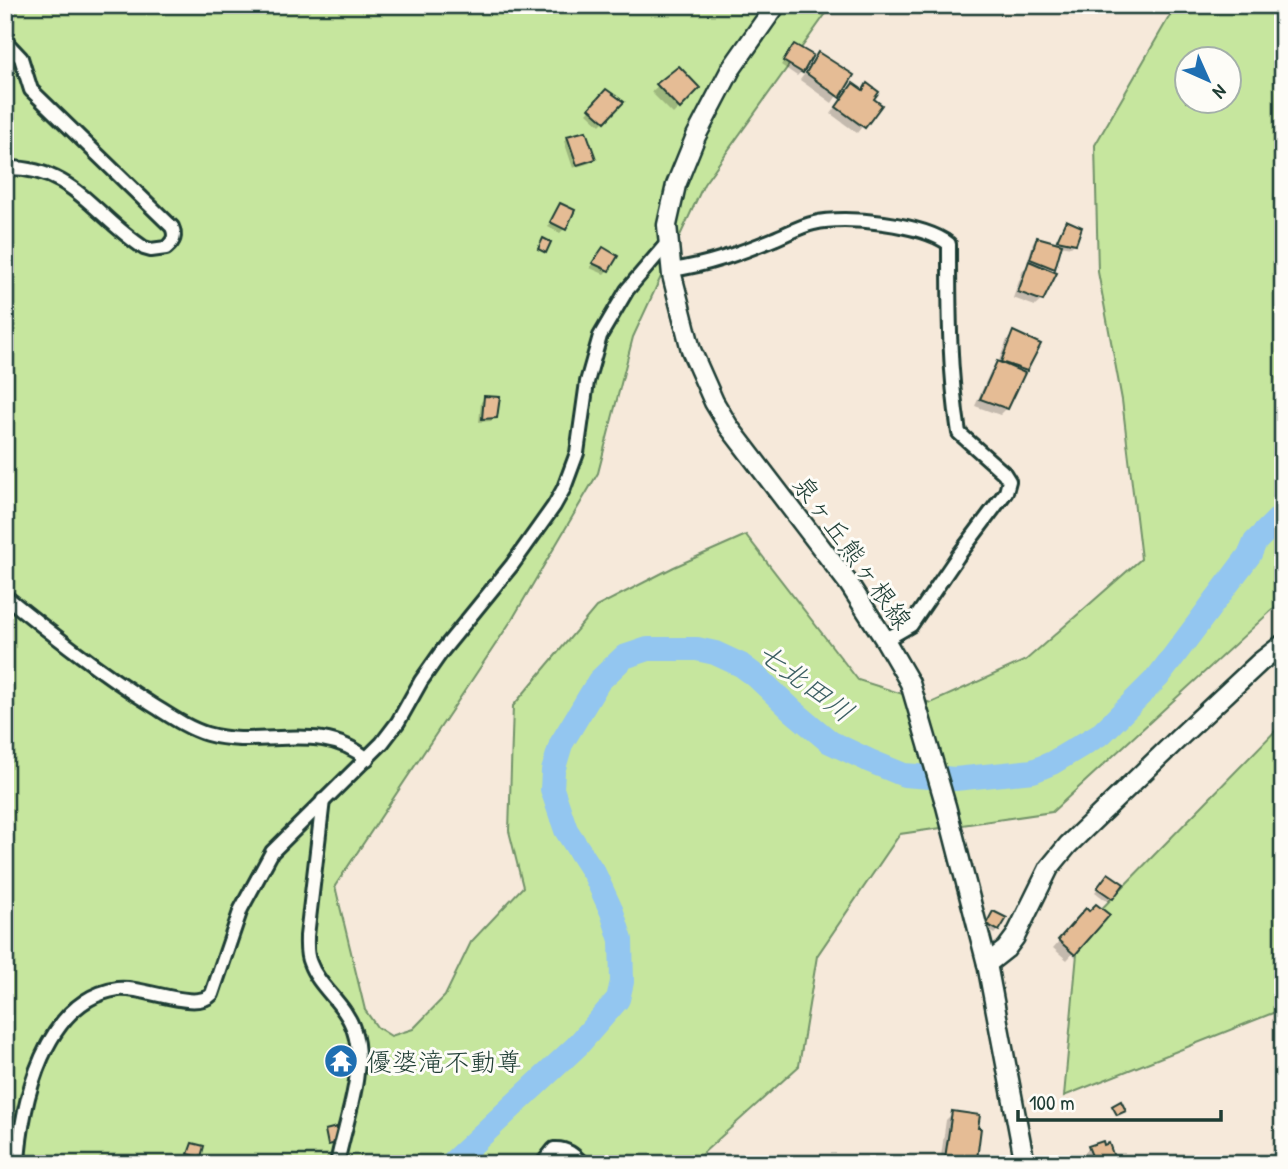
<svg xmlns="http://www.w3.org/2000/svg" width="1288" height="1169" viewBox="0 0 1288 1169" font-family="'Patrick Hand','Klee One',sans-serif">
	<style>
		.green { fill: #c6e69e; stroke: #729269; stroke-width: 2; fill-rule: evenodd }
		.shadow { fill: #0003 }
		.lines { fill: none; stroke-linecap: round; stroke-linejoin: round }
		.river { stroke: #93c6f0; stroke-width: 24 }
		.building { fill: #e5bc95; stroke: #1f3d34; stroke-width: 2 }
		.street-casing { stroke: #1f3d34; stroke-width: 18 }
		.secondary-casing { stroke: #1f3d34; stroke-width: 23 }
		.street { stroke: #fdfcf7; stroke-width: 12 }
		.secondary { stroke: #fdfcf7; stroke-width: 18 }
		.labels { text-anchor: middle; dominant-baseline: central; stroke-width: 6; stroke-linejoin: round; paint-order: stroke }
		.street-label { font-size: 26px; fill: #1f3d34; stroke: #fdfcf7 }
		.poi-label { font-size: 26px; fill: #1f3d34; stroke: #fdfcf7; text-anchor: start }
		.water-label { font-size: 28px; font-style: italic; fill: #3c5f63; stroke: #fdfcf7 }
	</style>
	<rect width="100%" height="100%" fill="#f6e9da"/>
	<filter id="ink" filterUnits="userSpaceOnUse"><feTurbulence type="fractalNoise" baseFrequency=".0143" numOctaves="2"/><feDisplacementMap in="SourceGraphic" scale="14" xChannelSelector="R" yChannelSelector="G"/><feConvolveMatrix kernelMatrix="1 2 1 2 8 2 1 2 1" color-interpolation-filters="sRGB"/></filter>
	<g filter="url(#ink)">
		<g class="green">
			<path d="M5,5H832L704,184L633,337L598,473L513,618L335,886L365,1010L377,1027L391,1036L413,1029L445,996L471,942L523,887L509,831L513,706L596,607L674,567L746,535L858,680L931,703L1026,660L1141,559L1122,400L1098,272L1095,145L1176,5H1283V600L1052,812L900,834L817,956L799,1066L691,1164H5ZM1186,60H1228V102H1186Z"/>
			<polygon points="1283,723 1283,1009 1064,1096 1079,932"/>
		</g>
		<g class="shadow">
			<polygon points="791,50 801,72 797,76 781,65"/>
			<polygon points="819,55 851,75 832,103 800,80"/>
			<polygon points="679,68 698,88 673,114 651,92"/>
			<polygon points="607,92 621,103 600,125 587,113"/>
			<polygon points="847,92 872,99 879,105 857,133 831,114"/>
			<polygon points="585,133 594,159 590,163 573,168 564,141 567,137"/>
			<polygon points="560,205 564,229 560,233 548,227"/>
			<polygon points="1067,222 1075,243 1071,247 1060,245 1042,300 1035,306 1013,298 1023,270 1029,264 1027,263 1033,243 1037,239 1054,244"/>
			<polygon points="600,253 608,270 604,274 590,268"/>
			<polygon points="1013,334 1026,370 1007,408 1000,415 975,406 991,370 998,363 1007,340"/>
			<polygon points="485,398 495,417 491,421 479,422 481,402"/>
			<polygon points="1105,879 1112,898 1108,902 1095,892"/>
			<polygon points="994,913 998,930 994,934 984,928"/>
			<polygon points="1107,915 1067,960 1053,948 1080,917"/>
			<polygon points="953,1113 975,1158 970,1164 940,1164 946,1120"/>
			<polygon points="1089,1148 1114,1163 1083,1164 1086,1161 1083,1154"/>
		</g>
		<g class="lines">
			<polyline class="river" points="451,1164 577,1046 618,999 622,982 621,940 612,912 595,875 566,830 552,789 553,771 561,744 599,681 624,657 648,649 697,649 715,653 741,665 757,677 793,711 830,742 870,761 904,775 955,779 1033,771 1052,763 1102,733 1158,677 1250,554 1255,542 1283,514"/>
		</g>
		<g class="building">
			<polygon points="794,44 813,55 803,73 783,61"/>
			<polygon points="818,52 854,75 840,98 806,73"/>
			<polygon points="679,66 700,88 680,109 656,84"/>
			<polygon points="853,83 863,90 867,83 879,92 874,99 882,105 865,128 836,107"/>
			<polygon points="606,89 624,102 605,122 589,108"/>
			<polygon points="586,131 596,159 577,165 567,136"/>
			<polygon points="560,203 575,210 566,230 550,222"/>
			<polygon points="1066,220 1082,227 1076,244 1057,240"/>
			<polygon points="1037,237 1062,244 1055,269 1030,259"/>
			<polygon points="543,238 551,242 546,253 538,249"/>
			<polygon points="603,247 618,256 609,271 592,263"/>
			<polygon points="1029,261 1057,273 1043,301 1018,292"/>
			<polygon points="1013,331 1041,344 1027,371 1001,362"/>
			<polygon points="997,361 1025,373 1008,409 980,399"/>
			<polygon points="484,396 500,397 497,418 482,419"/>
			<polygon points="1108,873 1124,884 1113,899 1097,888"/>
			<polygon points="1096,904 1110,915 1075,955 1058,940 1086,908 1089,911"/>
			<polygon points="993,911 1007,918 999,931 986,924"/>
			<polygon points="1121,1101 1126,1111 1117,1115 1112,1106"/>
			<polygon points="952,1111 980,1115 978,1128 981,1128 977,1159 970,1158 969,1164 953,1164 953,1160 945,1158"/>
			<polygon points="337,1127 341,1142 328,1145 325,1130"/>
			<polygon points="1103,1141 1104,1145 1109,1143 1116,1163 1088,1164 1086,1159 1092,1156 1088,1146"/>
			<polygon points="192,1143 204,1146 201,1157 188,1154"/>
		</g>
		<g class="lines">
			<g class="street-casing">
				<g id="street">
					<path d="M5,41L21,58L31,90L172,227C176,236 174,241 166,248L151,250L144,248C93,215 73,166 5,168"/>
					<path d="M671,270C708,265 740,253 774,239C787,234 800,226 814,223C845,215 924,224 949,244C949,308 949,370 959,433L1004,473L1009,481L1006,492L958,556L911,625L885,640"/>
					<path d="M5,596C52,634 100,672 151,704C169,715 187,728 207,734C262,750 320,719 367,759"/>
					<path d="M323,800L307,936C307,945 306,955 310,963C319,988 346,1004 354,1031C367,1069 344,1125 337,1164"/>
					<path d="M18,1164C21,1103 45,999 118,989C144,986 196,1012 212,994L241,909L272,852L382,743L398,722L421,681L442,651L512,565L554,506L564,488L577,453L587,382L600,336L627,290L669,241"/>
					<path d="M542,1164L554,1149C567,1148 574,1155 583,1164"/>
				</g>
			</g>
			<g class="secondary-casing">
				<g id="secondary">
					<polyline points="776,5 731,69 696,136 676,185 667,225 672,275 691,350 714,402 729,427 849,584 885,640 910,683 946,806 987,964 1025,1164"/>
					<polyline points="987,964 1006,949 1015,937 1049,868 1068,845 1182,735 1260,662 1283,644"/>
				</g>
			</g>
			<use href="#street" class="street"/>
			<use href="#secondary" class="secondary"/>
		</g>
	</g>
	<defs>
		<g id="temple-disc" transform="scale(1.75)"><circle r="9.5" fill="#1f6fb2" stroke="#fdfcf7"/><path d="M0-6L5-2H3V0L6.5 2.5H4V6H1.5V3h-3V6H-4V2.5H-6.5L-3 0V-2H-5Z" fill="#fff"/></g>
	</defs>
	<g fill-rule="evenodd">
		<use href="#temple-disc" x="341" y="1061"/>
	</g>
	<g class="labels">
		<g class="street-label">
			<text transform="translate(853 552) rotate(54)">泉ヶ丘熊ヶ根線</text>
		</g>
		<g class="poi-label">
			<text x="366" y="1061">優婆滝不動尊</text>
		</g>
		<g class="water-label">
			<text transform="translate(806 682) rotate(37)">七北田川</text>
		</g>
	</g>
	<rect width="1288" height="1169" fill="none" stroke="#fdfcf7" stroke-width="28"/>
	<rect x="14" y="14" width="1260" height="1141" fill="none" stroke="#1f3d34" stroke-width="2.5" filter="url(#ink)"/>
	<g transform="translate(1208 80) rotate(135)"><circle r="33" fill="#fdfcf7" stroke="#a4b0a9" stroke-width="2"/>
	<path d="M0-5L12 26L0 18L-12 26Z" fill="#1f6fb2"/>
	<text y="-10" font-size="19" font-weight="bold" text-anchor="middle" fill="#1f3d34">N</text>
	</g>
	<path d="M1018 1110v10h203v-10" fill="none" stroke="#1f3d34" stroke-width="3.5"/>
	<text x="1029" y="1110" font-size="21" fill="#1f3d34" stroke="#fdfcf7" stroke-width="5" paint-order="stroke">100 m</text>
</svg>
